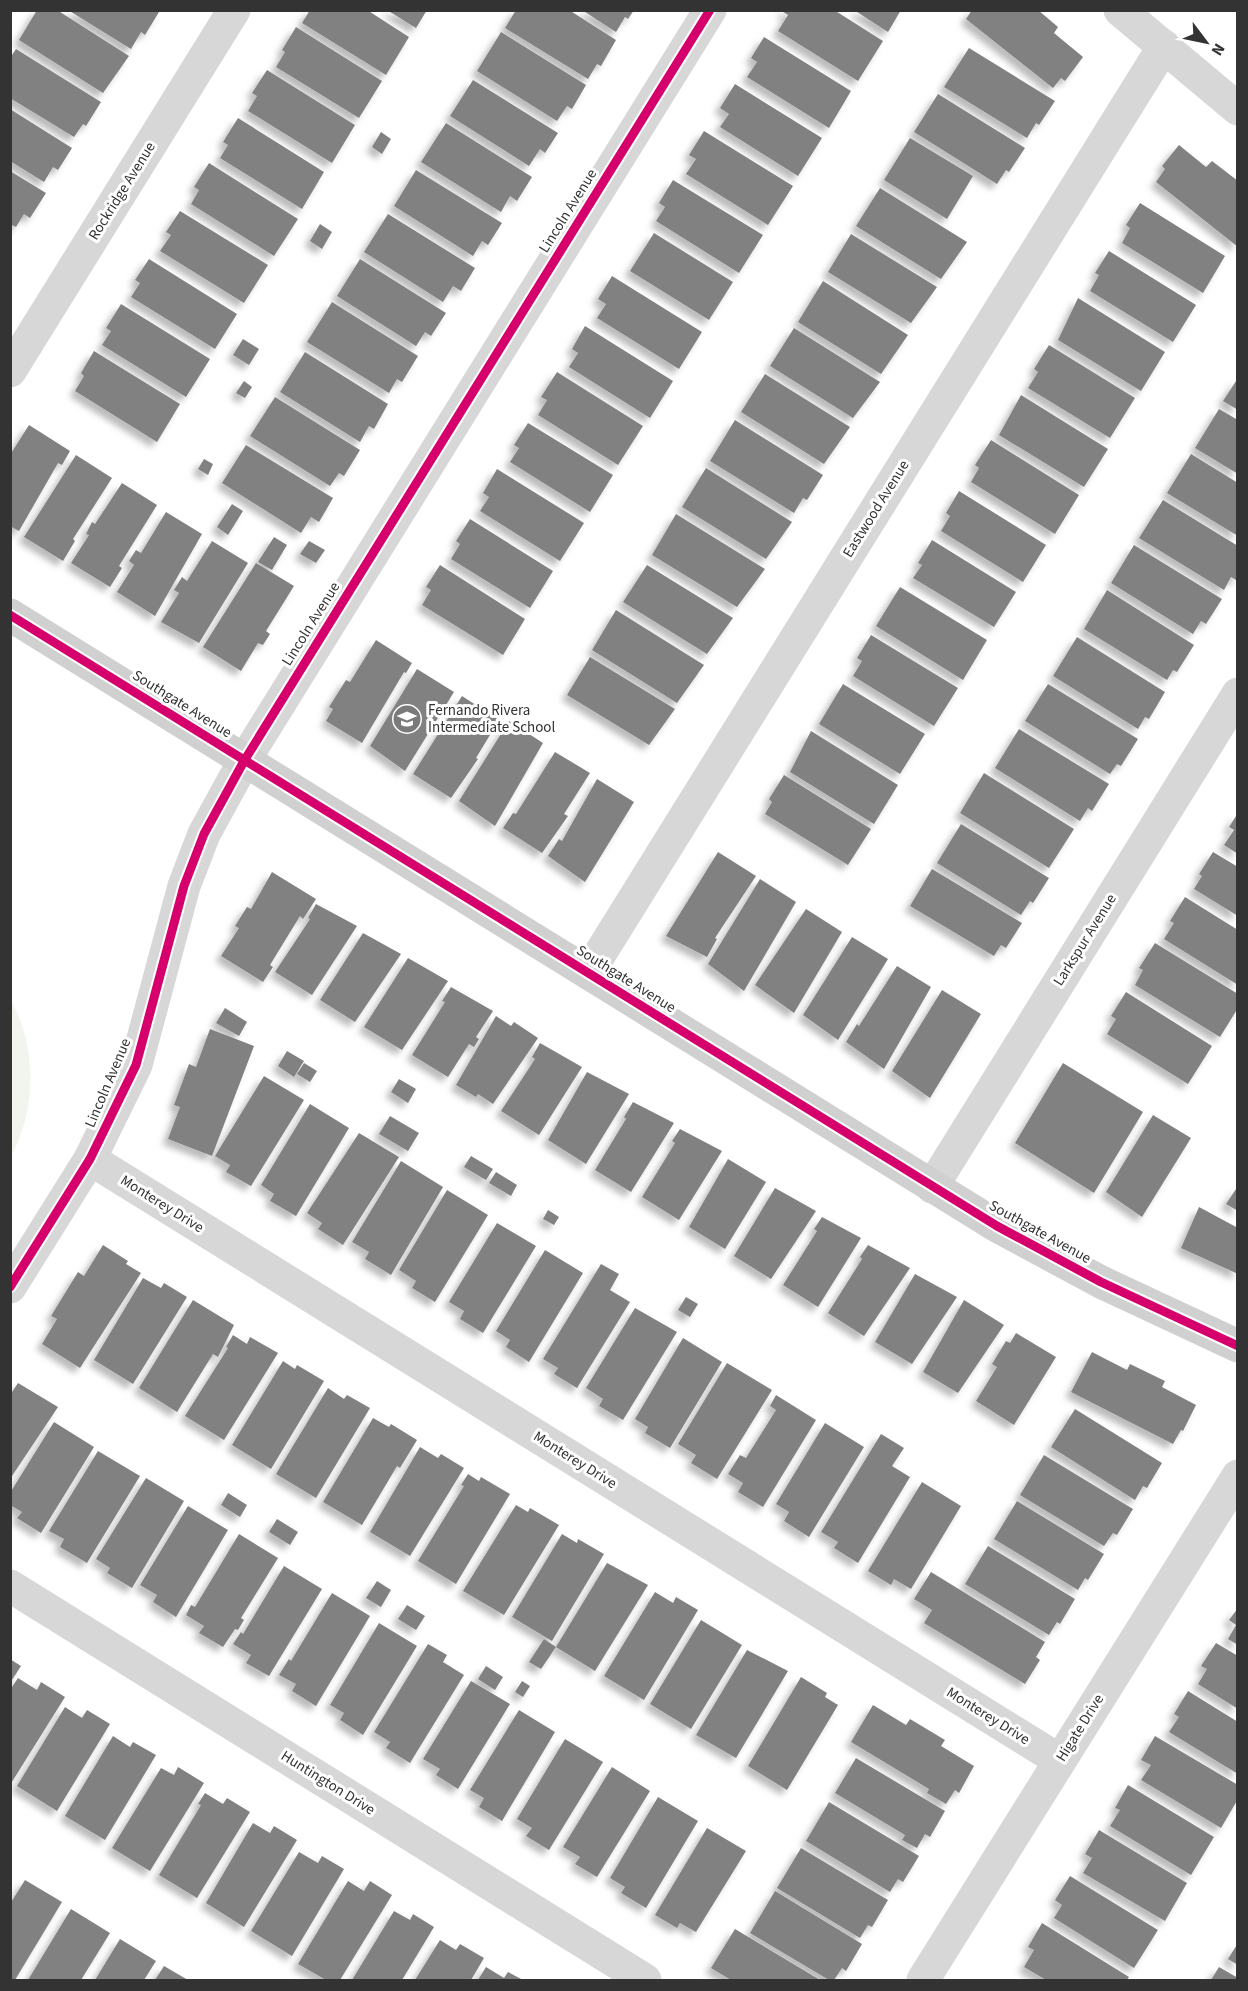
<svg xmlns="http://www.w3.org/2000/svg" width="1248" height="1991" viewBox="0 0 1248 1991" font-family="'Source Sans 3',sans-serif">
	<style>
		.garden { fill: #f1f5ed }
		.building { fill: #818181; filter: url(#shadow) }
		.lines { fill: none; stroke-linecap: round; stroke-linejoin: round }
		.street { stroke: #d7d7d7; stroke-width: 33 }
		.secondary { stroke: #d0d0d0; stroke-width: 33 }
		.cycleway-casing { stroke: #fff; stroke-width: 13 }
		.cycleway { stroke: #d6006c; stroke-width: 9 }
		.labels { text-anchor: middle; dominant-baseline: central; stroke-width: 6; stroke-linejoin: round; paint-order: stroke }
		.street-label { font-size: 15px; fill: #333; stroke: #fff }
		.poi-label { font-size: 15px; fill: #333; stroke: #fff; text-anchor: start }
	</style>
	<defs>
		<filter id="shadow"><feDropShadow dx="-5.5" dy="5.5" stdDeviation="3" flood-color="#0004"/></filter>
	</defs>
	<rect width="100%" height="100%" fill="#fff"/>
	<path class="garden" d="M10,999C37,1045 37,1109 11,1156Z"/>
	<g class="building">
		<polygon points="37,10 57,10 129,56 103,93 19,40"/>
		<polygon points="68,10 156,10 159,12 145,35 141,32 131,49"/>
		<polygon points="310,10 367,10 409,37 386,75 302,23"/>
		<polygon points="387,10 427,10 416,28"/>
		<polygon points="516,10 569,10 616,40 601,66 597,64 588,79 505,28"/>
		<polygon points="582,10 634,10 628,19 625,17 616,32"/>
		<polygon points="780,10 834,10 883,41 858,81 778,31 788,15"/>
		<polygon points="854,10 901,10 888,32"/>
		<polygon points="972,10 1038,10 1058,27 1054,33 1083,57 1065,81 1061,78 1053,88 966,19"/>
		<polygon points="296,27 382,81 359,118 276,67 285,52 282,50"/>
		<polygon points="501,32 586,85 572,109 567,106 557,121 477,71"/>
		<polygon points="764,37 851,91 829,128 747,77 757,62 751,58"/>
		<polygon points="969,48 1055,101 1039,125 1036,123 1027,138 944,87"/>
		<polygon points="16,49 101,102 86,126 83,124 74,137 10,98 10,58"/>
		<polygon points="267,70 355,125 332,163 248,111 257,96 252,93"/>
		<polygon points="473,80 558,133 545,153 540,149 529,166 450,116"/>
		<polygon points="735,84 822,138 798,176 720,127 729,114 720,108"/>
		<polygon points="938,94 1025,148 1009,172 1006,170 997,184 914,132"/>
		<polygon points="10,109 72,148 58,170 53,167 44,182 10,161"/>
		<polygon points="238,118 324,172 302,209 220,158 228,145 223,142"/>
		<polygon points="446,123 532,177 517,201 510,196 501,212 421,162"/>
		<polygon points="704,131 793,186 768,225 686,174 696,159 689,155"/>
		<polygon points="381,132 391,139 382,154 372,147"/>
		<polygon points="910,138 973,176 947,219 884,180"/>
		<polygon points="1179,145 1206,167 1212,161 1238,181 1238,247 1156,182 1165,169 1162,166"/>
		<polygon points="209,163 298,219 274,256 191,204 199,190 194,187"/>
		<polygon points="416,170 502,223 488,245 482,241 473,256 394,206"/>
		<polygon points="10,171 46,193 30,218 24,214 16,227 10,224"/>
		<polygon points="673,180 763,235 739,273 656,221 665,207 659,203"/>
		<polygon points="880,188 967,242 941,279 856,226"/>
		<polygon points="1140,203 1225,256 1203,293 1122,243 1130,228 1126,225"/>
		<polygon points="180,211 268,265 244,303 160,251 171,235 166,232"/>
		<polygon points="388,214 475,268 461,291 453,286 443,302 364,252"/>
		<polygon points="320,224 332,232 322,249 310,241"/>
		<polygon points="654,233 733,282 709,320 630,271"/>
		<polygon points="851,234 937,287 911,323 828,272"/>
		<polygon points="1109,251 1196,305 1173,342 1090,291 1099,275 1095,273"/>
		<polygon points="149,259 237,314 215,349 131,297 140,283 135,280"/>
		<polygon points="360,259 446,313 431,336 425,332 416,346 337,296"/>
		<polygon points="612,276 702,332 679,369 597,318 606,304 598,299"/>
		<polygon points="823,281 908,335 881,374 798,322"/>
		<polygon points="1078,298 1165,352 1141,391 1058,340"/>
		<polygon points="332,302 418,356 402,382 397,379 389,393 307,342"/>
		<polygon points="121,304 210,359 186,397 102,345 111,331 106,328"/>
		<polygon points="585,326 673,381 650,418 569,367 578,353 572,349"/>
		<polygon points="794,328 880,382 853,418 770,366"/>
		<polygon points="243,339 259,349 249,365 233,355"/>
		<polygon points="1049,345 1135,398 1110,438 1028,388 1038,372 1034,369"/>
		<polygon points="94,351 180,404 157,442 75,391 84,376 81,373"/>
		<polygon points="305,352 388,404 374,429 369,426 360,442 280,392"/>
		<polygon points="557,372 643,426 618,465 538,415 547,400 541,397"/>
		<polygon points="765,374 850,427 824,464 741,412"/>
		<polygon points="1238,378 1238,410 1223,401"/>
		<polygon points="244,381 252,387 245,398 236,393"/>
		<polygon points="1021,395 1108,449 1084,487 999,435"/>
		<polygon points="275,397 360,450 344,476 339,473 330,486 250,436"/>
		<polygon points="1219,409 1238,420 1238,474 1195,448"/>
		<polygon points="735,420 823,475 807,500 803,498 794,513 710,461"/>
		<polygon points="528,423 613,475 590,512 510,462 519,448 514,445"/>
		<polygon points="29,425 70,451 62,465 58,463 19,531 10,526 10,455"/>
		<polygon points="991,440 1079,495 1055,534 971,482 979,468 975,465"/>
		<polygon points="246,445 333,498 319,522 311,517 301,533 222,483"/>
		<polygon points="1191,454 1238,483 1238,536 1167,493"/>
		<polygon points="76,455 112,478 73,539 75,541 63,561 24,537"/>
		<polygon points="204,459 213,464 208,475 198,469"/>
		<polygon points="706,468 792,522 766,559 682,507"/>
		<polygon points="497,469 584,523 560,561 480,511 489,497 483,493"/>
		<polygon points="122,483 157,505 119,566 122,568 110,587 71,563 89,535 86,534 92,522 95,524"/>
		<polygon points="959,491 1046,545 1023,582 941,531 950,516 946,513"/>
		<polygon points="1163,500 1238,546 1238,577 1236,580 1231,577 1224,590 1139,538"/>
		<polygon points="232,504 243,511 228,535 217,527"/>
		<polygon points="166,512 202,534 155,616 117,592 134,565 129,561 136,550 141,553"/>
		<polygon points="676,514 765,569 737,607 652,555"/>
		<polygon points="470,519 553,571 530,608 451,559 460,544 456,541"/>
		<polygon points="274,537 287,545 272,570 258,562"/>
		<polygon points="932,540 1016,592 994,627 913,578 922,565 918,563"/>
		<polygon points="212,541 248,563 199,643 161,622 179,593 174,590 182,577 187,581"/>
		<polygon points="309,541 325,550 316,563 300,554"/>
		<polygon points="1134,545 1222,599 1206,624 1201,621 1193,634 1111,583"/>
		<polygon points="256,563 294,586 266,631 270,634 263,645 258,643 241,671 203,647"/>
		<polygon points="440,565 525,619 503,655 422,605 431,590 426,587"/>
		<polygon points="647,565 733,618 707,654 623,602"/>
		<polygon points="900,587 987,640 963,680 876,626"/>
		<polygon points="1107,590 1194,645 1177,672 1173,670 1167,680 1084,629"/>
		<polygon points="616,610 704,665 677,703 592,650"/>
		<polygon points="871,635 958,688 934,726 853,676 862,661 857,658"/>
		<polygon points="1077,637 1165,692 1149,719 1145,717 1138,729 1053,676"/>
		<polygon points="376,640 412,663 406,673 404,672 362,743 326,721 333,709 329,707 346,680 350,682"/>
		<polygon points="590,657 675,709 649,745 567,695"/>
		<polygon points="417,669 454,692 405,771 370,746"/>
		<polygon points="843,684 925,734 900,774 819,724"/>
		<polygon points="1048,684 1138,739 1121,766 1117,764 1110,774 1025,721"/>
		<polygon points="462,696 499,720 476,758 478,759 451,798 413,774"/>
		<polygon points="509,721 543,743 495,826 459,801"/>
		<polygon points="1019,729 1109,784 1092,811 1088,808 1080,821 995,768"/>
		<polygon points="811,731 898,785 874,824 790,772"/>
		<polygon points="555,752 590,773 564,814 568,816 542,853 503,828 513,813 516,814"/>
		<polygon points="984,773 1074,829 1049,868 960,813"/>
		<polygon points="784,775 871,829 848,865 765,814 772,802 769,799"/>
		<polygon points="597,779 634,802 585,882 548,856 559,839 562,841"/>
		<polygon points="1238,813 1238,854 1224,845 1234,830 1229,827"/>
		<polygon points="961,824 1049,878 1033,903 1030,901 1021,915 937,863"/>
		<polygon points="718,852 756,876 715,938 717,939 707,957 666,936"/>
		<polygon points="1213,852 1238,867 1238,916 1194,889 1202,876 1199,874"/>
		<polygon points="932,869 1022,923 1006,948 1001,945 994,956 910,906"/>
		<polygon points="272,872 316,899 303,919 300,916 270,965 273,967 263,982 221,956 239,928 235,926 247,907 251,909"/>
		<polygon points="760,879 796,902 744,991 708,964"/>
		<polygon points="1185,897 1238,930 1238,985 1164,939 1174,923 1170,921"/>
		<polygon points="316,904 357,926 312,995 275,972 310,919 308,918"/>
		<polygon points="806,909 842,932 794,1013 755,985"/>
		<polygon points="363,933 401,954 355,1022 320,1000"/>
		<polygon points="852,937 888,959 838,1040 803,1015"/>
		<polygon points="1155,943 1238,994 1238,1008 1220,1037 1135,985 1143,970 1139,968"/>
		<polygon points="408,958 448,981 402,1050 364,1027"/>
		<polygon points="897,966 931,987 884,1069 846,1042 857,1024 859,1026"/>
		<polygon points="451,987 493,1011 476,1037 479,1039 474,1047 469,1044 448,1077 412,1055 445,1002 442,1001"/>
		<polygon points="942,990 981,1014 930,1098 892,1071"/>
		<polygon points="1126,992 1212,1046 1188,1084 1107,1034 1116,1019 1111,1016"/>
		<polygon points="225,1008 247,1022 239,1036 216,1023"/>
		<polygon points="496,1016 511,1026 514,1022 538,1038 493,1104 478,1094 476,1097 456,1085"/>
		<polygon points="210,1029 254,1046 212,1156 168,1139 180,1107 174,1105 189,1064 196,1067"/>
		<polygon points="540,1043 582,1067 539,1135 501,1111 535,1059 532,1057"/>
		<polygon points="287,1051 304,1061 294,1077 278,1066"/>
		<polygon points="304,1063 317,1071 310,1082 297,1074"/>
		<polygon points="1063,1063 1143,1112 1094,1193 1015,1143"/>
		<polygon points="587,1072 629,1094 586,1164 548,1140"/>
		<polygon points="264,1076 304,1100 251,1186 226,1172 230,1165 215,1156"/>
		<polygon points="399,1079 416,1089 408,1103 391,1092"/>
		<polygon points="633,1102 674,1123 631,1192 595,1170 626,1119 624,1117"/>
		<polygon points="310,1104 349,1128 296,1216 270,1201 274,1194 261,1185"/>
		<polygon points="1153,1115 1191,1138 1142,1217 1106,1192"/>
		<polygon points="390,1116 419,1133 408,1151 379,1134"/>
		<polygon points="680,1129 722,1151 679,1220 642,1197 675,1143 672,1141"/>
		<polygon points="359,1133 399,1157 343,1245 318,1229 322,1223 307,1213"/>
		<polygon points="471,1156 493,1169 486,1180 464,1167"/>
		<polygon points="728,1159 766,1182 725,1249 689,1227"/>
		<polygon points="401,1161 443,1187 391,1275 365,1259 369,1252 352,1242"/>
		<polygon points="496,1172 517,1185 511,1196 489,1183"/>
		<polygon points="1238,1186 1238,1211 1226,1204"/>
		<polygon points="775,1188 816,1211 771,1279 734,1256"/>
		<polygon points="447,1190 488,1215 435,1302 412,1288 416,1281 399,1270"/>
		<polygon points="1199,1207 1238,1228 1238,1274 1181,1248"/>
		<polygon points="548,1210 559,1217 554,1225 543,1219"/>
		<polygon points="822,1217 861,1238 818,1307 783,1285 817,1231 814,1229"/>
		<polygon points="497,1223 536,1246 483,1333 460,1319 464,1311 449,1302"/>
		<polygon points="103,1245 128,1261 126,1264 141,1273 80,1368 42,1344 57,1319 51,1316 78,1272 84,1276"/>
		<polygon points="868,1245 910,1268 864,1336 828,1313 862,1259 860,1257"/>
		<polygon points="545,1250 583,1273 529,1362 506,1347 510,1340 496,1331"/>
		<polygon points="601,1264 619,1274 610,1290 630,1302 577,1388 554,1374 558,1368 543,1359"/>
		<polygon points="915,1274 957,1297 912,1364 875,1342"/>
		<polygon points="143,1278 161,1288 164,1283 187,1297 133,1384 94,1360"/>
		<polygon points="686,1297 698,1304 690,1317 678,1310"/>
		<polygon points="193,1300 234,1325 218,1357 213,1354 177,1412 139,1388"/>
		<polygon points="964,1300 1004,1325 958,1393 923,1372"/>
		<polygon points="635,1308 677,1332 623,1420 599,1406 603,1399 586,1388"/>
		<polygon points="1016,1333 1056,1357 1014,1425 976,1401 997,1367 992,1364 1006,1341 1010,1343"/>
		<polygon points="233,1335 247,1344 250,1337 278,1353 224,1440 185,1416 228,1348 226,1347"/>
		<polygon points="683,1338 722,1362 670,1448 645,1433 648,1427 635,1419"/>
		<polygon points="1092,1352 1127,1370 1130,1364 1165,1381 1162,1387 1196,1405 1183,1431 1181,1430 1173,1444 1071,1392"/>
		<polygon points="283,1361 295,1369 297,1365 324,1381 271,1469 232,1445"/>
		<polygon points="727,1363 772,1390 717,1479 691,1463 696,1455 678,1444"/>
		<polygon points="18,1383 58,1407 10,1479 10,1395"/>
		<polygon points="328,1388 344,1399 347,1395 370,1408 316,1498 276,1474"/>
		<polygon points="776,1395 816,1420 763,1507 738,1492 743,1483 728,1474 740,1455 746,1458 776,1410 770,1406"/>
		<polygon points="1075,1409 1162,1463 1147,1488 1143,1486 1135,1500 1051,1447"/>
		<polygon points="373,1418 389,1427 391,1424 417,1440 400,1468 397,1466 362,1525 323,1502"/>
		<polygon points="54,1422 94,1447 41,1533 17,1518 22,1512 10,1505 10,1493"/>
		<polygon points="825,1423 864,1447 809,1537 784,1521 789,1512 776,1504"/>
		<polygon points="881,1434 904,1448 892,1466 910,1477 858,1563 834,1548 838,1542 821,1532"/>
		<polygon points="420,1447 438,1458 441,1454 464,1468 410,1556 370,1532"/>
		<polygon points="98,1451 140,1476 87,1563 60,1547 64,1539 49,1531"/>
		<polygon points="1044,1455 1133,1509 1117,1535 1113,1533 1104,1546 1020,1495"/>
		<polygon points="468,1474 479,1481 481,1477 510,1494 456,1584 418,1561 464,1486 461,1485"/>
		<polygon points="146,1478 184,1501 132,1588 107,1573 110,1568 96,1559"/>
		<polygon points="922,1482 961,1506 911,1589 894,1579 891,1585 868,1571"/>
		<polygon points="228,1493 247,1505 240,1517 221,1505"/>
		<polygon points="1017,1501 1104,1554 1088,1580 1085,1578 1078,1590 994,1539"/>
		<polygon points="516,1505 528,1512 530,1508 559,1525 504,1615 463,1591"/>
		<polygon points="188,1506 228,1530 176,1617 153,1602 157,1595 140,1585"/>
		<polygon points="277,1519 298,1532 290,1545 269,1532"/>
		<polygon points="239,1534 278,1558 241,1618 244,1620 238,1630 235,1629 223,1647 199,1633 204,1626 186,1615 191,1605 195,1607"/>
		<polygon points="562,1534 577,1543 578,1539 604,1554 552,1641 512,1617"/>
		<polygon points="988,1546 1075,1599 1060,1624 1057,1622 1049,1635 965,1584"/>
		<polygon points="607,1563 648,1585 595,1671 556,1647"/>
		<polygon points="284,1566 322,1589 269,1676 246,1663 251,1655 233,1644 241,1632 243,1634"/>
		<polygon points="931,1572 1045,1642 1036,1657 1040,1660 1025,1684 924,1623 932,1610 914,1599"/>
		<polygon points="377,1581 391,1590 381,1607 366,1598"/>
		<polygon points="655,1592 673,1603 676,1597 698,1610 644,1700 604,1676"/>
		<polygon points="332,1593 370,1616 316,1706 292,1691 296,1684 279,1675 289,1659 291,1661"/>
		<polygon points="407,1605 425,1616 416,1630 398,1619"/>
		<polygon points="1238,1608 1238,1645 1228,1639 1236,1625 1229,1620"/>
		<polygon points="701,1620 742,1645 691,1729 650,1704"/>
		<polygon points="379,1623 417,1646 363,1735 340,1720 344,1713 330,1705"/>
		<polygon points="544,1639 556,1647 541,1669 529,1662"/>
		<polygon points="1216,1643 1238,1656 1238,1709 1198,1684 1207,1669 1201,1666"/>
		<polygon points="428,1644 447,1655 443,1662 464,1675 410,1763 386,1748 390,1742 374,1732"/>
		<polygon points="747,1650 788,1671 736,1758 696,1735"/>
		<polygon points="10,1659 21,1666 10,1683"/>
		<polygon points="486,1666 503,1677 495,1690 478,1679"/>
		<polygon points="801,1677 827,1693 825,1697 838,1705 787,1790 748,1766"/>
		<polygon points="18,1678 37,1690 41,1682 65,1697 10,1785 10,1690"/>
		<polygon points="471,1681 510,1704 458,1789 436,1775 440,1769 423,1759"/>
		<polygon points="522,1681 530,1686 523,1697 515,1692"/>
		<polygon points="1188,1691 1238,1722 1238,1774 1169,1732 1179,1717 1174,1714"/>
		<polygon points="873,1705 906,1725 910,1719 945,1740 941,1746 974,1766 959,1793 955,1790 946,1804 927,1793 929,1789 851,1742"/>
		<polygon points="65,1707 82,1718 87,1710 110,1724 57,1811 17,1786"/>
		<polygon points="519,1710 555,1732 502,1821 479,1807 484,1798 470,1790"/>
		<polygon points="113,1736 130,1747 133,1742 156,1755 105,1840 65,1816"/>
		<polygon points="1155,1736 1238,1785 1238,1799 1221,1828 1141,1780 1151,1765 1141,1760"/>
		<polygon points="565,1739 603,1762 549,1850 526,1836 532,1828 517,1819"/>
		<polygon points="856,1758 945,1811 930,1837 925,1834 917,1848 902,1840 905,1835 835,1793"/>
		<polygon points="178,1767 204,1783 150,1871 112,1848 161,1768 174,1775"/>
		<polygon points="612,1767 650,1791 597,1877 575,1864 580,1857 563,1847"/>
		<polygon points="1128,1785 1214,1837 1191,1875 1110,1826 1120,1810 1115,1808"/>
		<polygon points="205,1793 223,1804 227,1798 250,1812 197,1898 159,1875 201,1805 198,1804"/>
		<polygon points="658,1797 698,1821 646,1908 621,1893 625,1887 610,1878"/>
		<polygon points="829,1802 919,1856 903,1882 898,1879 890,1892 806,1841"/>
		<polygon points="253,1823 270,1833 274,1826 297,1840 244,1927 206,1903"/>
		<polygon points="707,1828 746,1851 696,1932 680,1923 677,1928 655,1915"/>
		<polygon points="1099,1830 1187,1883 1165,1921 1083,1873 1092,1858 1085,1854"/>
		<polygon points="801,1848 888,1900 872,1927 868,1925 860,1938 777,1888"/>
		<polygon points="299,1852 318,1863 322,1856 344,1869 292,1956 251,1931"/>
		<polygon points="1070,1876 1158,1930 1134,1968 1054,1918 1062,1905 1055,1900"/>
		<polygon points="25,1880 62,1902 15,1980 10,1980 10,1904"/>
		<polygon points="348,1881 364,1891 370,1881 392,1895 340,1980 326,1980 298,1964"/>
		<polygon points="775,1891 862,1944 846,1971 842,1968 834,1980 829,1980 750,1933"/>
		<polygon points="71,1909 110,1933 81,1980 28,1980"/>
		<polygon points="394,1911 410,1920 413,1914 434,1927 402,1980 352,1980"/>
		<polygon points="1042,1923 1129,1977 1127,1980 1046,1980 1024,1967 1034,1950 1028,1947"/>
		<polygon points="735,1929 820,1980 731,1980 711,1968"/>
		<polygon points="120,1939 156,1961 144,1980 95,1980"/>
		<polygon points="440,1940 456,1950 460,1944 484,1958 471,1980 415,1980"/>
		<polygon points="1238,1943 1238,1965 1228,1959"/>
		<polygon points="164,1966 188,1980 155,1980"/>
		<polygon points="486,1967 504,1978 508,1972 523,1980 478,1980"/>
		<polygon points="1219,1967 1238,1978 1238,1980 1211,1980"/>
	</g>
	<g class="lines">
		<g class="street">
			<polyline points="1120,10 1238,109"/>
			<polyline points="10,371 234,10"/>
			<polyline points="588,973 1164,46"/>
			<polyline points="90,1159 1059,1760"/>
			<polyline points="932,1187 1238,694"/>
			<polyline points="10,1287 90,1159 136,1065 184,886 204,834 244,761 710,10"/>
			<polyline points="10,1586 645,1980"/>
			<polyline points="923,1980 1238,1476"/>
		</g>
		<polyline class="secondary" points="10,615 997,1226 1101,1282 1238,1346"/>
		<g class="cycleway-casing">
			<g id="cycleway">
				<polyline points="10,615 997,1226 1101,1282 1238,1346"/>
				<polyline points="10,1287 90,1159 136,1065 184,886 204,834 244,761 710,10"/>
			</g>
		</g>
		<use href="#cycleway" class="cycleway"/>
	</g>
	<defs>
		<g id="school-disc" transform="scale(1.5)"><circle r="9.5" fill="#7a7a7a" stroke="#fff"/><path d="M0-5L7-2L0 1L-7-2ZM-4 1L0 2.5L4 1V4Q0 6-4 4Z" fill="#fff"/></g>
	</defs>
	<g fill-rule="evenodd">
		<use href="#school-disc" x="407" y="719"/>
	</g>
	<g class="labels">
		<g class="street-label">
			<text transform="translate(122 191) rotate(-58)">Rockridge Avenue</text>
			<text transform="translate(568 211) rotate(-58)">Lincoln Avenue</text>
			<text transform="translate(876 509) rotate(-58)">Eastwood Avenue</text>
			<text transform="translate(311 624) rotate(-58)">Lincoln Avenue</text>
			<text transform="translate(182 704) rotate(32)">Southgate Avenue</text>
			<text transform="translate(1085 940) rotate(-58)">Larkspur Avenue</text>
			<text transform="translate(626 979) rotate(32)">Southgate Avenue</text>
			<text transform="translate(108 1083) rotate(-67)">Lincoln Avenue</text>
			<text transform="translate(162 1204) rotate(32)">Monterey Drive</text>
			<text transform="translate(1040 1232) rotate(29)">Southgate Avenue</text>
			<text transform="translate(575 1460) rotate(32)">Monterey Drive</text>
			<text transform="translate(988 1716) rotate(32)">Monterey Drive</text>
			<text transform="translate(1080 1728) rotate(-58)">Higate Drive</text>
			<text transform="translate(328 1783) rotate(32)">Huntington Drive</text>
		</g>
		<g class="poi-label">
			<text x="428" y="710">Fernando Rivera<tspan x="428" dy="17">Intermediate School</tspan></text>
		</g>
	</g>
	<rect width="1248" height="1991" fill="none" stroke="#333333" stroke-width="24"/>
	<g transform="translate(1206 42) rotate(122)" stroke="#ffffff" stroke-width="4.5" paint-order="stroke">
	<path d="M0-4.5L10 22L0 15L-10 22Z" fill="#333333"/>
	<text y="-9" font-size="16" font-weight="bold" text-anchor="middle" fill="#333333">N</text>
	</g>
</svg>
